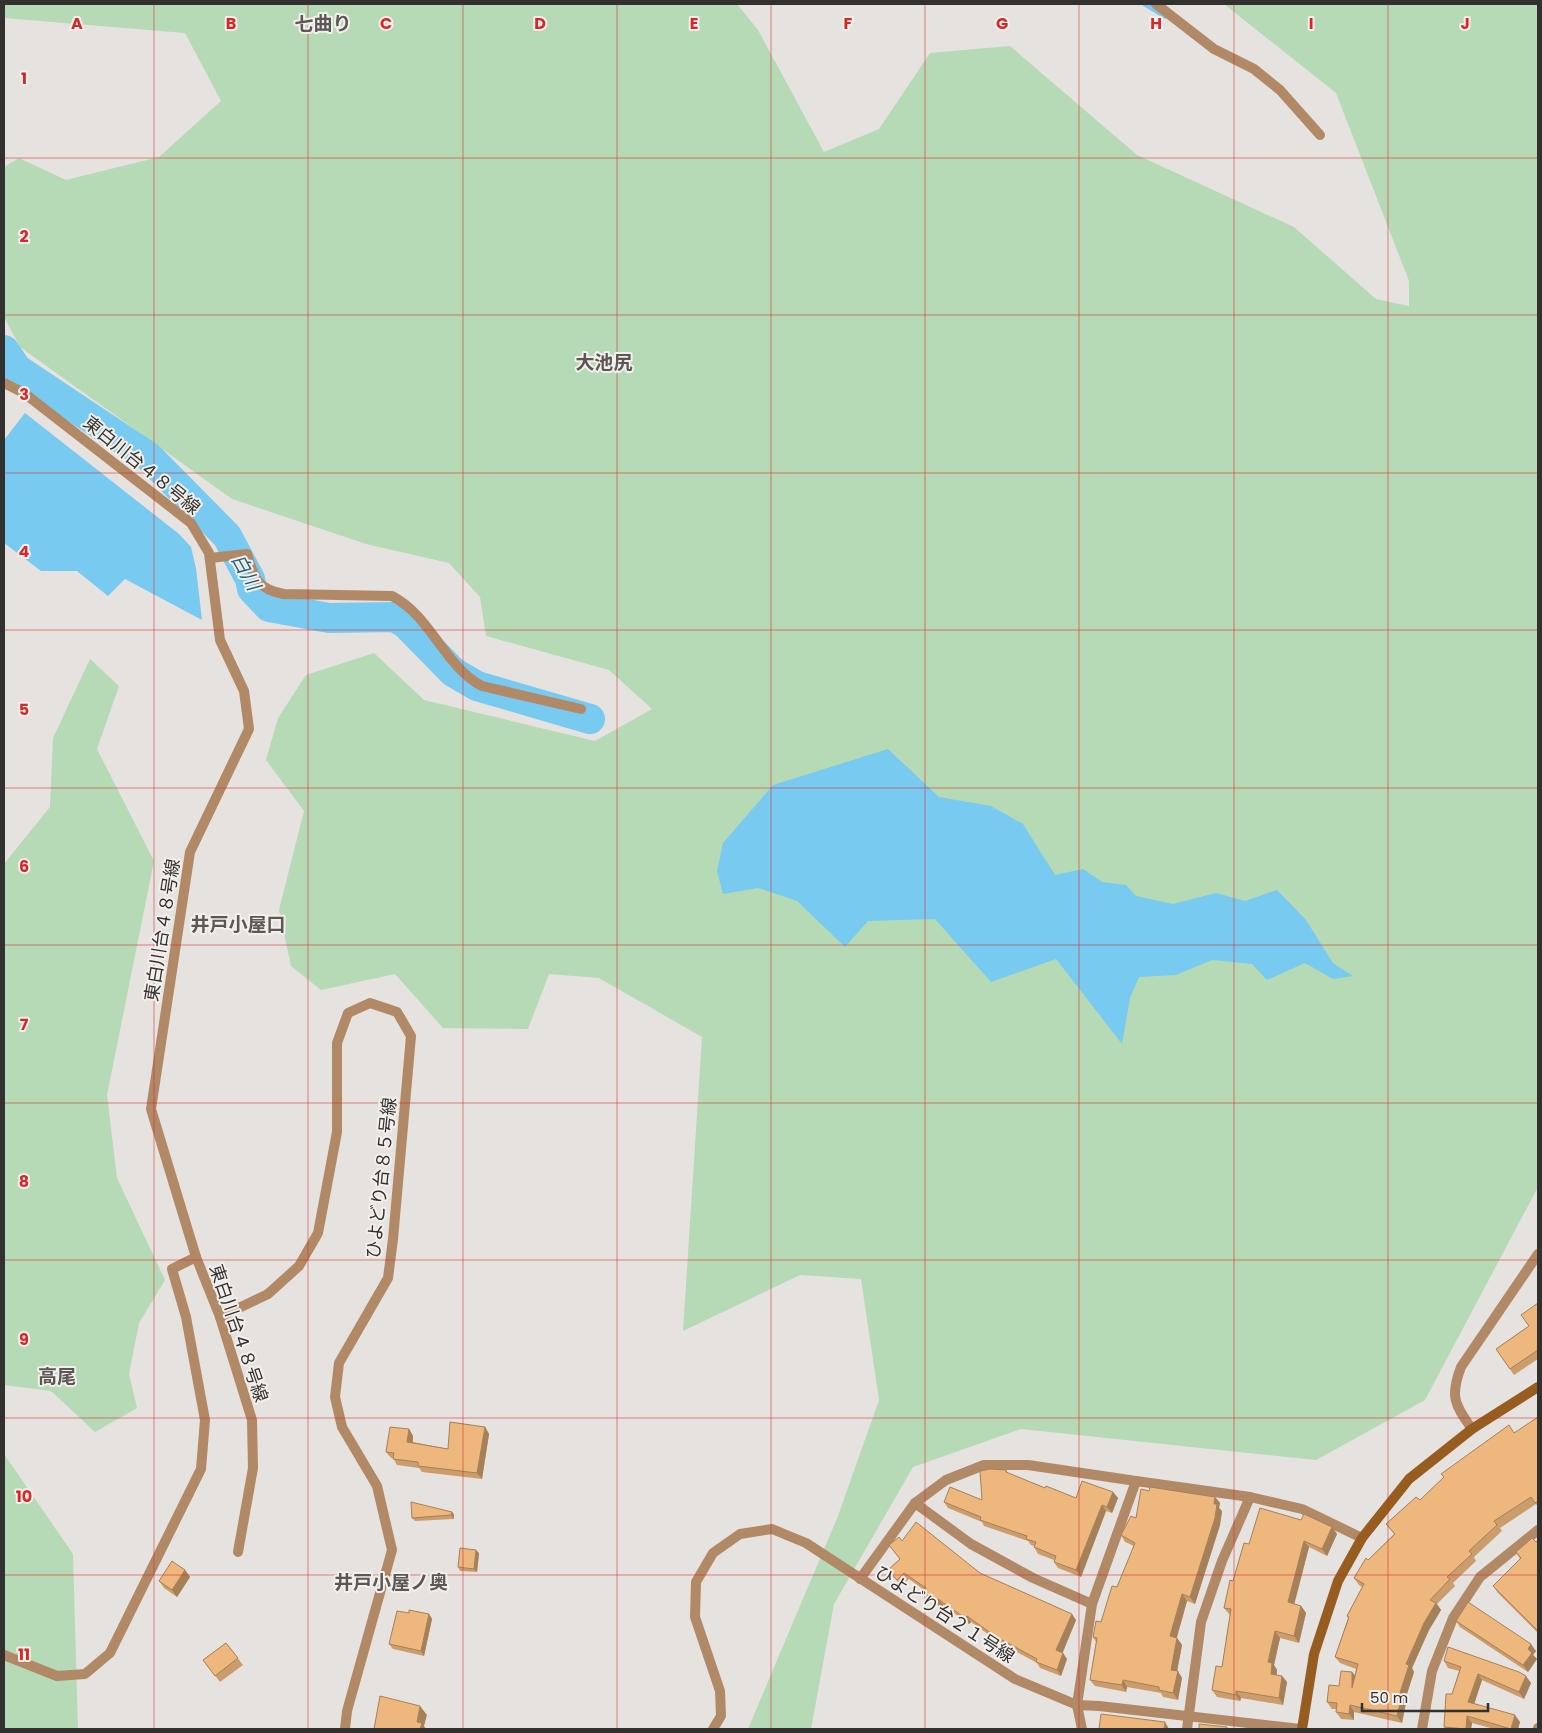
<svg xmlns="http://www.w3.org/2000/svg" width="1542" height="1733" viewBox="0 0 1542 1733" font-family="Poppins,'Noto Sans JP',sans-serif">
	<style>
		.green { fill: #b6dab5 }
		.water { fill: #78caf0 }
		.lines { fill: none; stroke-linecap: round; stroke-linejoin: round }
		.stream { stroke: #78caf0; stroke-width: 5 }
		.river { stroke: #78caf0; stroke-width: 30 }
		.street { stroke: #b28966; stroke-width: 10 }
		.secondary { stroke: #975c20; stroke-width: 10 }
		.wall { fill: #cc9d6c }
		.shaded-wall { fill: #a68058 }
		.building { fill: #edb77e; stroke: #a68058 }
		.grid { fill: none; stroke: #d62828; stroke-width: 1; stroke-opacity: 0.55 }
		.labels { text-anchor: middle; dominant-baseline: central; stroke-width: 4; stroke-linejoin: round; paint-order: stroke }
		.street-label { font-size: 18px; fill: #333130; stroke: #f3efec }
		.neighbourhood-label { font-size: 19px; font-weight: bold; fill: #5a5754; stroke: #f3efec }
		.water-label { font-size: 19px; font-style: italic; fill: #205f79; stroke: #f3efec }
		.grid-label { font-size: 16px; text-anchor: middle; font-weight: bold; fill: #d62828; stroke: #f3efec; stroke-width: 4; stroke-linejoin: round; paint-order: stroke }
	</style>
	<rect width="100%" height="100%" fill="#e6e2df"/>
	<g class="green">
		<polygon points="4,4 737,4 758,30 824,152 879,129 930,53 1010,46 1137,155 1294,227 1376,299 1409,306 1409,281 1336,93 1224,4 1538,4 1538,1187 1425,1400 1316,1460 1021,1429 913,1467 834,1604 811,1729 748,1729 838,1516 879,1400 861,1279 800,1275 683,1331 702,1037 599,978 549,974 528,1029 443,1028 395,974 321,990 291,966 279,910 304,811 266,760 278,718 306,675 374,653 424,700 595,741 652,709 609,670 486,636 480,597 449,563 366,544 232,499 20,347 4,317 4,167 19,158 66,180 159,157 221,101 185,33 4,18"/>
		<polygon points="90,659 119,686 97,749 154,861 107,1095 117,1178 165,1280 139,1323 129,1374 137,1408 95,1432 51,1391 4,1385 4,864 50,807 53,738"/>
		<polygon points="4,1454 73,1554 78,1729 4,1729"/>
	</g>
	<g class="water">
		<polygon points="25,413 179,534 191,547 196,568 202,620 125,579 108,596 77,571 41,571 4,543 4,440"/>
		<polygon points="888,749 939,797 991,806 1023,824 1055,875 1083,869 1102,882 1126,885 1136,896 1173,904 1216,893 1245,901 1277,890 1306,920 1333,963 1353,976 1333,979 1305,963 1267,980 1252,964 1212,960 1176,975 1139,977 1130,998 1122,1044 1056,959 991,982 935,919 868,921 845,947 797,901 758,888 723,894 717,871 723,843 773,785"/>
	</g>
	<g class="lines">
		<polyline class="stream" points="1145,4 1165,16"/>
		<polyline class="river" points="4,350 17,369 149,457 227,536 250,579 252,589 269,607 329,618 395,617 406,624 453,672 477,686 590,719"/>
		<g class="street">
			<polyline points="1156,4 1214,49 1254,69 1280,90 1320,135"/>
			<polyline points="4,383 24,393 191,523 209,553 220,640 244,691 249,729 190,852 151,1109 196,1257 220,1317 252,1420 253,1468 238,1552"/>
			<path d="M210,558L247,554C254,578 257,589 284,594L392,596C431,616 444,666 482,686L581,709"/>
			<polyline points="220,1317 268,1294 299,1266 318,1233 337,1132 337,1043 348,1013 370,1003 397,1012 411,1036 393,1239 388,1278 339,1363 335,1397 342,1427 377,1486 392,1550 347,1711 345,1729"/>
			<path d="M1472,1429C1454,1404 1450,1396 1461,1367L1538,1254"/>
			<polyline points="915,1503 971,1544 1033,1578 1092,1604"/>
			<polyline points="860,1579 915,1503 946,1480 984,1465 1028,1465 1136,1481"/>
			<polyline points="4,1655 57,1676 85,1674 110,1653 201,1469 205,1420 186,1317 172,1269 196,1257"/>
			<polyline points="713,1729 721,1716 720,1691 695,1617 696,1582 713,1553 740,1534 772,1529 806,1543 1015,1679 1077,1705 1099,1706 1300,1729"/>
			<polyline points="1082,1729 1077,1705 1092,1604 1136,1481 1250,1497 1302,1509 1362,1538"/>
			<polyline points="1187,1729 1201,1622 1222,1561 1250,1497"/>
			<polyline points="1422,1729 1432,1671 1453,1618 1480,1577 1538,1530"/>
			<polyline points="1538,1729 1538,1728"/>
		</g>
		<polyline class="secondary" points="1302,1729 1314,1654 1338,1581 1362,1538 1409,1479 1472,1429 1538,1387"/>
	</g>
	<g class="wall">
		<polygon points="1538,1303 1538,1359 1514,1375 1496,1349 1529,1326"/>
		<polygon points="1538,1417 1538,1507 1536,1504 1500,1528 1502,1531 1474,1557 1476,1561 1453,1583 1455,1586 1437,1604 1441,1610 1429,1630 1412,1668 1414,1672 1405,1700 1406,1703 1402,1723 1354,1712 1354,1720 1341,1719 1336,1712 1336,1709 1332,1709 1327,1702 1339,1686 1352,1672 1355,1675 1356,1669 1340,1663 1335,1657 1348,1618 1347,1616 1362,1587 1359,1585 1354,1578 1368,1560 1394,1534 1386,1524 1420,1500 1444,1477 1441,1474 1514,1433"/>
		<polygon points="485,1427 489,1434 482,1479 422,1472 419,1468 397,1465 393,1458 391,1458 386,1452 409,1429 413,1436 413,1442 448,1449"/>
		<polygon points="1006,1470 1008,1473 1045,1488 1076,1498 1113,1492 1118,1498 1112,1513 1106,1511 1081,1577 1058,1568 1054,1562 1054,1560 1038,1554 1034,1547 1034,1546 1031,1545 1028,1541 984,1526 982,1522 948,1508 944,1502 982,1500"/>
		<polygon points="1149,1491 1215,1497 1220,1503 1219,1508 1222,1511 1220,1525 1195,1604 1187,1601 1177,1638 1182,1645 1177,1671 1182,1678 1178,1700 1163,1697 1161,1693 1127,1687 1126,1692 1095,1686 1090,1680 1096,1642 1093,1637 1101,1622 1117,1587 1134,1546 1125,1542 1121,1535 1136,1518"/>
		<polygon points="452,1512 454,1515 454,1519 415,1521 412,1518"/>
		<polygon points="1301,1520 1332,1527 1337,1534 1327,1556 1309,1547 1294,1604 1301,1606 1306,1613 1299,1643 1280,1638 1274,1665 1277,1670 1277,1675 1282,1676 1287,1682 1283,1705 1241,1698 1240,1701 1217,1697 1212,1690 1222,1667 1230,1615 1229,1614 1224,1608 1233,1581 1249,1544"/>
		<polygon points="1538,1540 1538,1633 1498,1593 1493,1586 1520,1559 1516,1552"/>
		<polygon points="902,1541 980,1573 1076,1620 1062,1653 1067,1659 1061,1676 1040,1668 1037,1663 999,1642 971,1622 969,1624 943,1605 941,1608 927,1598 923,1592 924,1590 909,1579 901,1586 888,1570 900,1559 889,1545"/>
		<polygon points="479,1553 477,1572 460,1571 458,1567"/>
		<polygon points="185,1570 190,1577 177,1597 164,1588 159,1581"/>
		<polygon points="409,1613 429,1614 432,1619 424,1656 393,1649 389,1644"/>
		<polygon points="1456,1621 1536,1651 1533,1655 1537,1659 1528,1672 1460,1627"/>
		<polygon points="226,1643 243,1665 220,1682 203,1660"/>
		<polygon points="1444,1661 1531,1683 1524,1699 1482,1680 1474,1703 1520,1722 1518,1729 1494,1729 1472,1723 1471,1729 1445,1729 1444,1727 1452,1694 1459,1671 1448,1668"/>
	</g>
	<g class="shaded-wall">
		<polygon points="485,1427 489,1434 482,1479 477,1473"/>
		<polygon points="409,1429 413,1436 412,1448 407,1442"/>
		<polygon points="1113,1492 1118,1498 1112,1513 1107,1507"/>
		<polygon points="1215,1497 1220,1503 1219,1508 1222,1511 1220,1525 1195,1604 1190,1597"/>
		<polygon points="1102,1505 1106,1511 1081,1577 1076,1570"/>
		<polygon points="452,1512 454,1515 454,1519 451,1515"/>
		<polygon points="1332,1527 1337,1534 1327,1556 1322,1549"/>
		<polygon points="1304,1541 1309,1547 1293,1609 1288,1602"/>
		<polygon points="476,1550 479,1553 477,1572 474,1569"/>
		<polygon points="185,1570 190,1577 177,1597 172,1590"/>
		<polygon points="1182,1594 1187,1601 1175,1643 1170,1636"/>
		<polygon points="938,1599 943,1605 941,1608 937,1602"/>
		<polygon points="1436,1603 1441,1610 1429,1630 1412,1668 1414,1672 1405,1700 1406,1703 1402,1723 1397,1716 1399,1696 1406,1664 1424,1623"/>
		<polygon points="1301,1606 1306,1613 1299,1643 1294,1636"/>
		<polygon points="429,1614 432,1619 424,1656 421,1651"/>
		<polygon points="1072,1614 1076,1620 1061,1657 1056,1650"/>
		<polygon points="967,1616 971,1622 969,1624 965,1618"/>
		<polygon points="1275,1631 1280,1638 1274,1665 1277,1670 1276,1681 1271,1674 1268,1662"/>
		<polygon points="1177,1638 1182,1645 1176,1677 1171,1670"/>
		<polygon points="1531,1644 1536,1651 1533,1655 1537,1659 1528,1672 1523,1665 1528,1649"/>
		<polygon points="1063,1653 1067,1659 1061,1676 1057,1670"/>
		<polygon points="1178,1671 1182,1678 1178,1700 1173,1693"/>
		<polygon points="1352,1672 1357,1679 1352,1688"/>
		<polygon points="1478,1674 1482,1680 1473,1708 1468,1702"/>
		<polygon points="1282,1676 1287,1682 1283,1705 1279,1698"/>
		<polygon points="1526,1676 1531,1683 1524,1699 1519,1692"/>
		<polygon points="1123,1680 1127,1687 1126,1692 1122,1685"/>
		<polygon points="1236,1691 1241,1698 1240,1701 1236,1695"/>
		<polygon points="1350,1705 1354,1712 1354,1720 1349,1714"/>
		<polygon points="420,1706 427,1715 424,1726 426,1729 420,1729 417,1722"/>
		<polygon points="1515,1715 1520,1722 1518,1729 1511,1729"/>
		<polygon points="1467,1716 1472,1723 1471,1729 1466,1729"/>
		<polygon points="1165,1722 1169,1729 1164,1729"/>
	</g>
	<g class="building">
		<polygon points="1538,1303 1538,1350 1510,1369 1496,1349 1529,1326 1521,1315"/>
		<polygon points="1538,1417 1538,1501 1535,1503 1531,1497 1494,1521 1497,1525 1469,1551 1472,1554 1447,1577 1450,1579 1430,1600 1436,1603 1424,1623 1406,1664 1409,1665 1399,1696 1402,1696 1397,1716 1350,1705 1349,1714 1336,1712 1337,1703 1327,1702 1329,1685 1339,1686 1341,1671 1352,1672 1352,1688 1358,1664 1335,1657 1349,1617 1347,1616 1364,1584 1354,1578 1366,1558 1368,1560 1395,1534 1386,1524 1416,1497 1420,1500 1444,1477 1441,1474 1509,1425 1514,1433"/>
		<polygon points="450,1422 485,1427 477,1473 418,1466 418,1462 393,1459 394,1453 386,1452 390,1427 409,1429 407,1442 448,1449"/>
		<polygon points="990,1469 1006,1470 1006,1472 1045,1488 1046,1486 1076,1498 1082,1481 1113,1492 1107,1507 1102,1505 1076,1570 1054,1562 1056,1556 1034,1547 1036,1542 1026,1539 1027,1536 980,1520 981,1517 944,1502 950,1487 982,1500 980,1471"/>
		<polygon points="1150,1487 1215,1497 1214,1504 1217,1504 1215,1518 1190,1597 1182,1594 1170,1636 1177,1638 1171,1670 1178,1671 1173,1693 1159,1690 1159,1687 1123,1680 1122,1685 1090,1680 1097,1638 1093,1637 1096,1621 1101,1622 1112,1586 1117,1587 1135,1543 1121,1535 1131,1516 1136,1518 1141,1489 1149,1491"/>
		<polygon points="411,1502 452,1512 451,1515 412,1518"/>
		<polygon points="1260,1508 1301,1520 1304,1514 1332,1527 1322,1549 1304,1541 1288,1602 1301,1606 1294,1636 1275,1631 1268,1662 1272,1663 1271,1674 1282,1676 1279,1698 1236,1691 1236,1695 1212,1690 1216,1666 1222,1667 1231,1609 1224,1608 1230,1580 1233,1581 1244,1543 1249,1544"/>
		<polygon points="916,1522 980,1573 1072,1614 1056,1650 1063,1653 1057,1670 1036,1662 1037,1659 995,1636 967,1616 965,1618 938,1599 937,1602 923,1592 926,1588 904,1573 897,1580 888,1570 900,1559 889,1545 899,1537 902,1541"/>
		<polygon points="1532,1538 1536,1542 1538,1540 1538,1631 1493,1586 1521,1558 1516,1552"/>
		<polygon points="460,1548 476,1550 474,1569 458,1567"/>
		<polygon points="172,1561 185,1570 172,1590 159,1581"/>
		<polygon points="1468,1602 1531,1644 1528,1649 1532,1653 1523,1665 1456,1621"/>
		<polygon points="409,1610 429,1614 421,1651 389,1644 397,1611 409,1613"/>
		<polygon points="226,1643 238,1658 215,1676 203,1660"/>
		<polygon points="1448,1647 1519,1672 1526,1676 1519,1692 1478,1674 1468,1702 1515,1715 1511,1729 1467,1716 1466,1729 1444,1727 1446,1694 1452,1694 1461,1667 1444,1661"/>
		<polygon points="380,1696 420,1706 417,1722 422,1723 420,1729 374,1729"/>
		<polygon points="1101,1714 1165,1722 1164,1729 1099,1729"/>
		<polygon points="1199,1724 1227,1727 1227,1729 1199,1729"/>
	</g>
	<path class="grid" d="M154,4V1729M308,4V1729M463,4V1729M617,4V1729M771,4V1729M925,4V1729M1079,4V1729M1234,4V1729M1388,4V1729M4,158H1538M4,315H1538M4,473H1538M4,630H1538M4,788H1538M4,945H1538M4,1103H1538M4,1260H1538M4,1418H1538M4,1575H1538"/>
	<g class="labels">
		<g class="street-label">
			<text transform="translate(142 465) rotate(39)">東白川台４８号線</text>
			<text transform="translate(162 930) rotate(-81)">東白川台４８号線</text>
			<text transform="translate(381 1178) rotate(-84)">ひよどり台８５号線</text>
			<text transform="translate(239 1333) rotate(71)">東白川台４８号線</text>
			<text transform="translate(945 1614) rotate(33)">ひよどり台２１号線</text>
		</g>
		<g class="neighbourhood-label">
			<text x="323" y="23">七曲り</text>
			<text x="604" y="362">大池尻</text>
			<text x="238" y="924">井戸小屋口</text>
			<text x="57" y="1376">高尾</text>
			<text x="391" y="1582">井戸小屋ノ奥</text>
		</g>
		<g class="water-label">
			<text transform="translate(246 572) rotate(61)">白川</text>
		</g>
	</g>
	<g class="grid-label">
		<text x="77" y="29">A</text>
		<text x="231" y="29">B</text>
		<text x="386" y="29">C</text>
		<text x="540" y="29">D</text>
		<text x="694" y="29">E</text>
		<text x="848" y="29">F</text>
		<text x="1002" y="29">G</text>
		<text x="1156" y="29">H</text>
		<text x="1311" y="29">I</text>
		<text x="1465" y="29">J</text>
		<text x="24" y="84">1</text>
		<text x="24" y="242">2</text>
		<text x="24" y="400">3</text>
		<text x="24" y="557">4</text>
		<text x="24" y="715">5</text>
		<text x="24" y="872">6</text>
		<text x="24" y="1030">7</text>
		<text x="24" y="1187">8</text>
		<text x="24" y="1345">9</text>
		<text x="24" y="1502">10</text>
		<text x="24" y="1660">11</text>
	</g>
	<rect width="1542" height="1733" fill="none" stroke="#333130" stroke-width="10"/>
	<path d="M1362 1703v8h126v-8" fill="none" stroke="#333130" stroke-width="2.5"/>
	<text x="1370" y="1703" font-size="15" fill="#333130" stroke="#f3efec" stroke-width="4" paint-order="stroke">50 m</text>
</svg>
